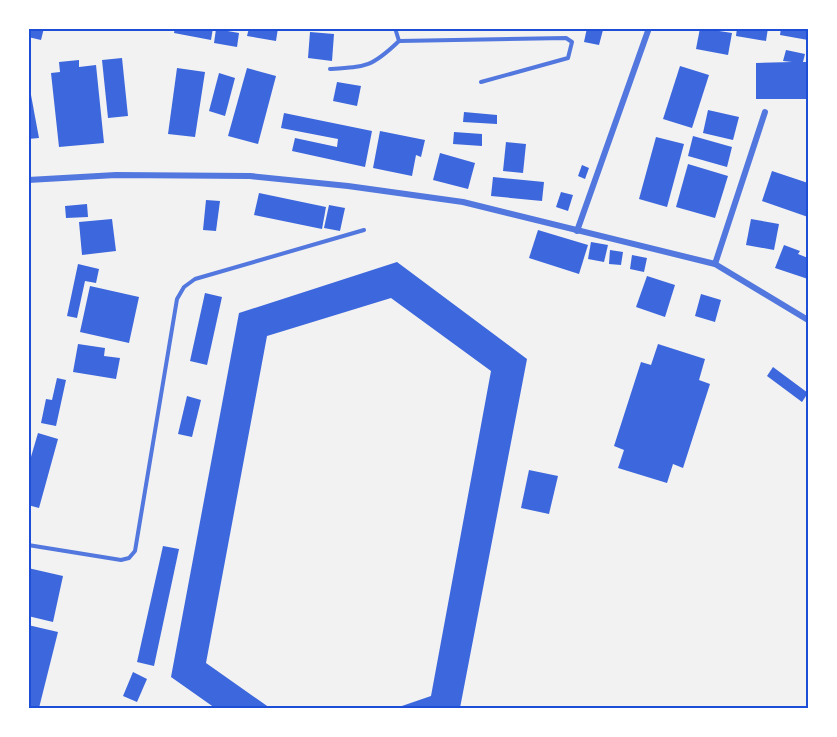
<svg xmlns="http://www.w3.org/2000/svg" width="837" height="737" viewBox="0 0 837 737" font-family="Commissioner,sans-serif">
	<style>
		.building { fill: #3d67dc }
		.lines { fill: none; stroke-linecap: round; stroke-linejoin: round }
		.service { stroke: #5277de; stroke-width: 4 }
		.minor { stroke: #5277de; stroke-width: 6 }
		.neatline { fill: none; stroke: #1d4ed8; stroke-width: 2 }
	</style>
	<rect width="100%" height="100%" fill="#f2f2f2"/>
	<g class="building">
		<polygon points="28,28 44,28 41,40 28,37"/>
		<polygon points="175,28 213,28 211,40 174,33"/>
		<polygon points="249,28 278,28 276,41 247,36"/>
		<polygon points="587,28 603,30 599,45 584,42"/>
		<polygon points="700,28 732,33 728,55 696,49"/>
		<polygon points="737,28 768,28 766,41 736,36"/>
		<polygon points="781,28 808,28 808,40 780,35"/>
		<polygon points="216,29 239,33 237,47 214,43"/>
		<polygon points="310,32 334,34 332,61 308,58"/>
		<polygon points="786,50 805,54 803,62 808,62 808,99 756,99 756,63 792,62 783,61"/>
		<polygon points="122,58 128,116 108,118 102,60"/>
		<polygon points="79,60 79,67 96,65 104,143 59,147 51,73 60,72 59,62"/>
		<polygon points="680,66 709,75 692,128 663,119"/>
		<polygon points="177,68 205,72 195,137 168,134"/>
		<polygon points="247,68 276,76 258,144 228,136"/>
		<polygon points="219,73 235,78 225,116 209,111"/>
		<polygon points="28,79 39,138 28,139"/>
		<polygon points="337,82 361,86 357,106 333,101"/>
		<polygon points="708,110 739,117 733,140 703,133"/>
		<polygon points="464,112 497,115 497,124 463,122"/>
		<polygon points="284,113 372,131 365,167 292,151 295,138 337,147 338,139 281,128"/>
		<polygon points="380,131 425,140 421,157 416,155 412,176 373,168"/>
		<polygon points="454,132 482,134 482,146 453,144"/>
		<polygon points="693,136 732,147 727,167 688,156"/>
		<polygon points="656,137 684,144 667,207 639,199"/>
		<polygon points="506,142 526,144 523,173 503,171"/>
		<polygon points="440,153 475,163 468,189 433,180"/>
		<polygon points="688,164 728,176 715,218 676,207"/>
		<polygon points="582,165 589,168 585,179 578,176"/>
		<polygon points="772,171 808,183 808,217 762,201"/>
		<polygon points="493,177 544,182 542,201 491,196"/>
		<polygon points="561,192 573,195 568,211 556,207"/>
		<polygon points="259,193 326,207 322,229 254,215"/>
		<polygon points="206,200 220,201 216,231 203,230"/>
		<polygon points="87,204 88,217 66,218 65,206"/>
		<polygon points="329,205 345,208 340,231 324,228"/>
		<polygon points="112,219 116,251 82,255 79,222"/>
		<polygon points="751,219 779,224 774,250 746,245"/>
		<polygon points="538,230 588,245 579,274 529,258"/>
		<polygon points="591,242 608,245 604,262 588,259"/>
		<polygon points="784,245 800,251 798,254 808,258 808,279 775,268"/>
		<polygon points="610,250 623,252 621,265 609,264"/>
		<polygon points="632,255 647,258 644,272 630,269"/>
		<polygon points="397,262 527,359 460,708 396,708 431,696 491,371 391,298 267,336 206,663 270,708 215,708 171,677 239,313"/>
		<polygon points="78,264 99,269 96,283 85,281 77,318 67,316"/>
		<polygon points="647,276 675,285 665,317 636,307"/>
		<polygon points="90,286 139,297 129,343 80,332"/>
		<polygon points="205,293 222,297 207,365 190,361"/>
		<polygon points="701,294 721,300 715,322 695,316"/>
		<polygon points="78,344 105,348 104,356 120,358 116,379 73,372"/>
		<polygon points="658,344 705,359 699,380 710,384 683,468 673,464 667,483 618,468 624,450 614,446 641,362 651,365"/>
		<polygon points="773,367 808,393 802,402 767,376"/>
		<polygon points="57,378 66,380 56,426 41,423 46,399 52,400"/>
		<polygon points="187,396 201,400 192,437 178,434"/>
		<polygon points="38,433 58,439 39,508 28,505 28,467"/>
		<polygon points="529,470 558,476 549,514 521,508"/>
		<polygon points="163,546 179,549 154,666 137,662"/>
		<polygon points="28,568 63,576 53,622 28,616"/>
		<polygon points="28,625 58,632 39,708 28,708"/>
		<polygon points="133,672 147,679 137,702 123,696"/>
	</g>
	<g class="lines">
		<g class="service">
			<polyline points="395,28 399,41 566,38 572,42 568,58 481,82"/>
			<path d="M330,69C366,67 372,67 399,41"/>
			<polyline points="28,545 121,560 129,558 135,551 177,299 184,287 195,279 364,230"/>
		</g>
		<g class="minor">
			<polyline points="28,180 116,175 250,176 348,186 463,202 715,264 808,320"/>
			<polyline points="577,231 649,28"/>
			<polyline points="715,264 765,112"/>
		</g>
	</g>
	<rect width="837" height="737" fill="none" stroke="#ffffff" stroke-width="60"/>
	<rect x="30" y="30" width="777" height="677" class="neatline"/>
</svg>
